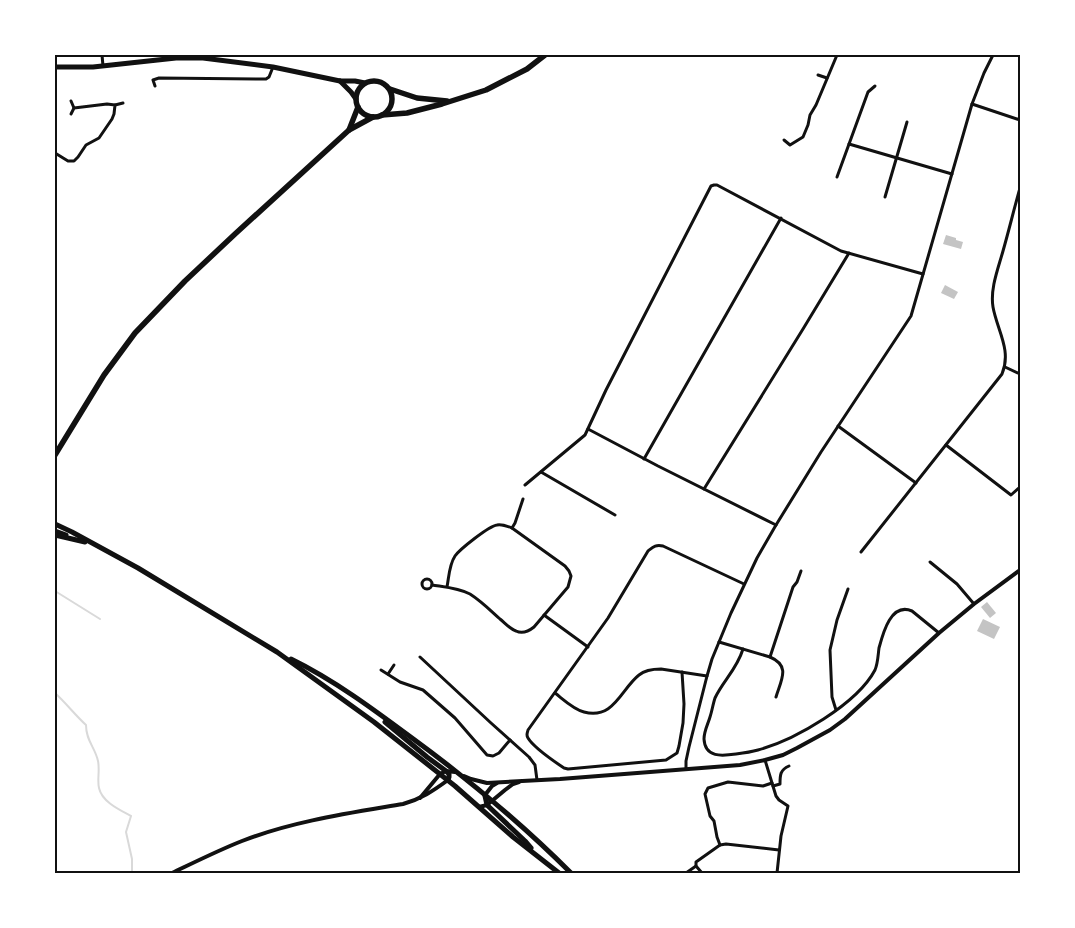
<svg xmlns="http://www.w3.org/2000/svg" width="1075" height="928" viewBox="0 0 1075 928" font-family="'Source Sans 3',sans-serif">
	<style>
		.lines { fill: none; stroke-linecap: round; stroke-linejoin: round }
		.stream { stroke: #d9d9d9; stroke-width: 2 }
		.building { fill: #c4c4c4 }
		.minor { stroke: #111; stroke-width: 3 }
		.tertiary { stroke: #111; stroke-width: 4 }
		.primary { stroke: #111; stroke-width: 5 }
		.trunk { stroke: #111; stroke-width: 5.5 }
		.neatline { fill: none; stroke: #111; stroke-width: 2 }
	</style>
	<rect width="100%" height="100%" fill="#fff"/>
	<g class="lines">
		<g class="stream">
			<polyline points="55,591 100,619"/>
			<path d="M55,693C66,703 75,715 86,725C86,741 95,747 98,761C100,770 97,780 99,788C102,802 120,810 131,816L126,832L132,859V873"/>
		</g>
	</g>
	<g class="building">
		<polygon points="946,235 956,238 956,240 963,242 961,249 943,244"/>
		<polygon points="945,285 958,292 954,299 941,293"/>
		<polygon points="987,602 996,613 990,618 981,607"/>
		<polygon points="983,619 1000,627 994,639 977,631"/>
	</g>
	<g class="lines">
		<g class="minor">
			<polyline points="102,55 103,66"/>
			<polyline points="818,75 827,78"/>
			<polyline points="155,86 153,80 159,78 266,79 269,77 273,67"/>
			<polyline points="71,101 74,108"/>
			<polyline points="972,104 1020,120"/>
			<polyline points="115,105 123,103"/>
			<polyline points="784,140 790,145 803,137 808,125 810,115 816,105 837,55"/>
			<polyline points="849,144 952,174"/>
			<polyline points="55,153 68,161 74,161 78,157 86,145 99,138 112,119 114,114 115,105 107,104 74,108 71,114"/>
			<polyline points="837,177 868,92 875,86"/>
			<polyline points="885,197 907,122"/>
			<polyline points="1005,367 1020,374"/>
			<polyline points="838,426 916,483"/>
			<polyline points="588,429 658,466 776,525"/>
			<polyline points="946,445 1011,495 1020,487"/>
			<polyline points="644,459 781,218"/>
			<polyline points="541,472 615,515"/>
			<polyline points="525,485 585,435 606,390 711,186 714,185 717,185 841,251 923,274"/>
			<polyline points="704,489 803,329 849,253"/>
			<polyline points="512,528 515,523 523,499"/>
			<path d="M861,552L1002,374C1012,350 997,330 993,307C990,289 998,269 1003,251C1009,230 1014,209 1020,188"/>
			<polyline points="930,562 957,584 974,604"/>
			<circle cx="427" cy="584" r="5"/>
			<path d="M432,585C444,587 458,588 470,594C481,601 490,610 500,619C505,623 510,629 516,631C522,634 529,631 534,627L568,587L571,576L569,571L565,566L512,528C507,526 502,524 497,525C489,526 460,549 455,556C449,565 449,577 447,587"/>
			<polyline points="544,615 588,647"/>
			<path d="M719,642L770,657C791,666 781,680 776,697"/>
			<path d="M743,649C737,669 723,681 715,698C713,704 712,711 710,717C708,724 704,731 704,739C705,758 722,756 736,754C744,753 751,752 758,750C795,740 857,704 875,670C878,663 878,655 879,648C883,633 891,602 912,611L939,633"/>
			<polyline points="420,657 491,723 529,757 535,765 537,780"/>
			<polyline points="770,657 793,587 797,582 801,571"/>
			<polyline points="381,670 400,682 423,690 455,718 487,755 493,756 499,753 510,740"/>
			<path d="M682,672L684,704L683,723L679,746L677,753L666,760L568,769L564,768C555,762 534,748 528,738C526,735 527,734 528,730L608,618L648,551C653,547 656,544 663,546L744,584"/>
			<polyline points="388,674 394,665"/>
			<path d="M555,693C564,700 573,709 584,712C614,720 621,689 639,675C645,670 653,669 661,669L707,676"/>
			<polyline points="836,710 832,697 830,650 837,620 848,589"/>
			<polyline points="765,760 776,796 779,800 788,806 781,836 777,873"/>
			<polyline points="686,769 686,761 689,747 707,676 712,659 731,613 757,558 776,525 821,452 911,316 972,104 984,73 993,55"/>
			<path d="M773,786L780,784C780,775 780,770 789,766"/>
			<polyline points="720,845 717,837 714,821 710,816 705,794 708,788 728,782 763,786 772,783"/>
			<polyline points="686,873 696,866"/>
			<polyline points="702,873 696,866 696,862 720,845 726,844 779,850"/>
		</g>
		<g class="tertiary">
			<polyline points="464,776 471,779 487,783 560,779 740,765 765,760 783,755 797,748 830,730 845,719 939,633 974,604 1020,570"/>
			<polyline points="485,795 492,786 497,783"/>
			<polyline points="420,798 440,774 446,771 455,772"/>
			<polyline points="479,807 487,805 505,790 513,784 519,782"/>
			<path d="M172,873C195,862 219,850 242,841C293,821 350,813 403,804C421,799 433,791 448,780"/>
		</g>
		<g class="primary">
			<polyline points="55,67 93,67 176,58 203,58 273,67 340,81 355,81 365,83"/>
			<polyline points="340,81 351,92 356,99"/>
			<polyline points="55,524 72,532 138,568 277,652 374,722 455,786 513,837 559,873"/>
			<polyline points="55,531 66,535"/>
			<polyline points="55,535 85,542"/>
			<path d="M291,659C334,680 373,709 412,738C468,779 522,824 571,873"/>
			<polyline points="385,722 427,757 446,771 449,774 449,777 448,780"/>
			<polyline points="485,796 487,805 525,841 531,848"/>
		</g>
		<g class="trunk">
			<circle cx="374" cy="99" r="18"/>
			<polyline points="390,89 417,98 447,101"/>
			<polyline points="382,115 407,113 442,104 486,90 527,69 545,55"/>
			<polyline points="349,130 358,107"/>
			<polyline points="55,455 104,375 135,333 185,281 235,234 349,130 373,117"/>
		</g>
	</g>
	<rect width="1075" height="928" fill="none" stroke="#ffffff" stroke-width="112"/>
	<rect x="56" y="56" width="963" height="816" class="neatline"/>
</svg>
